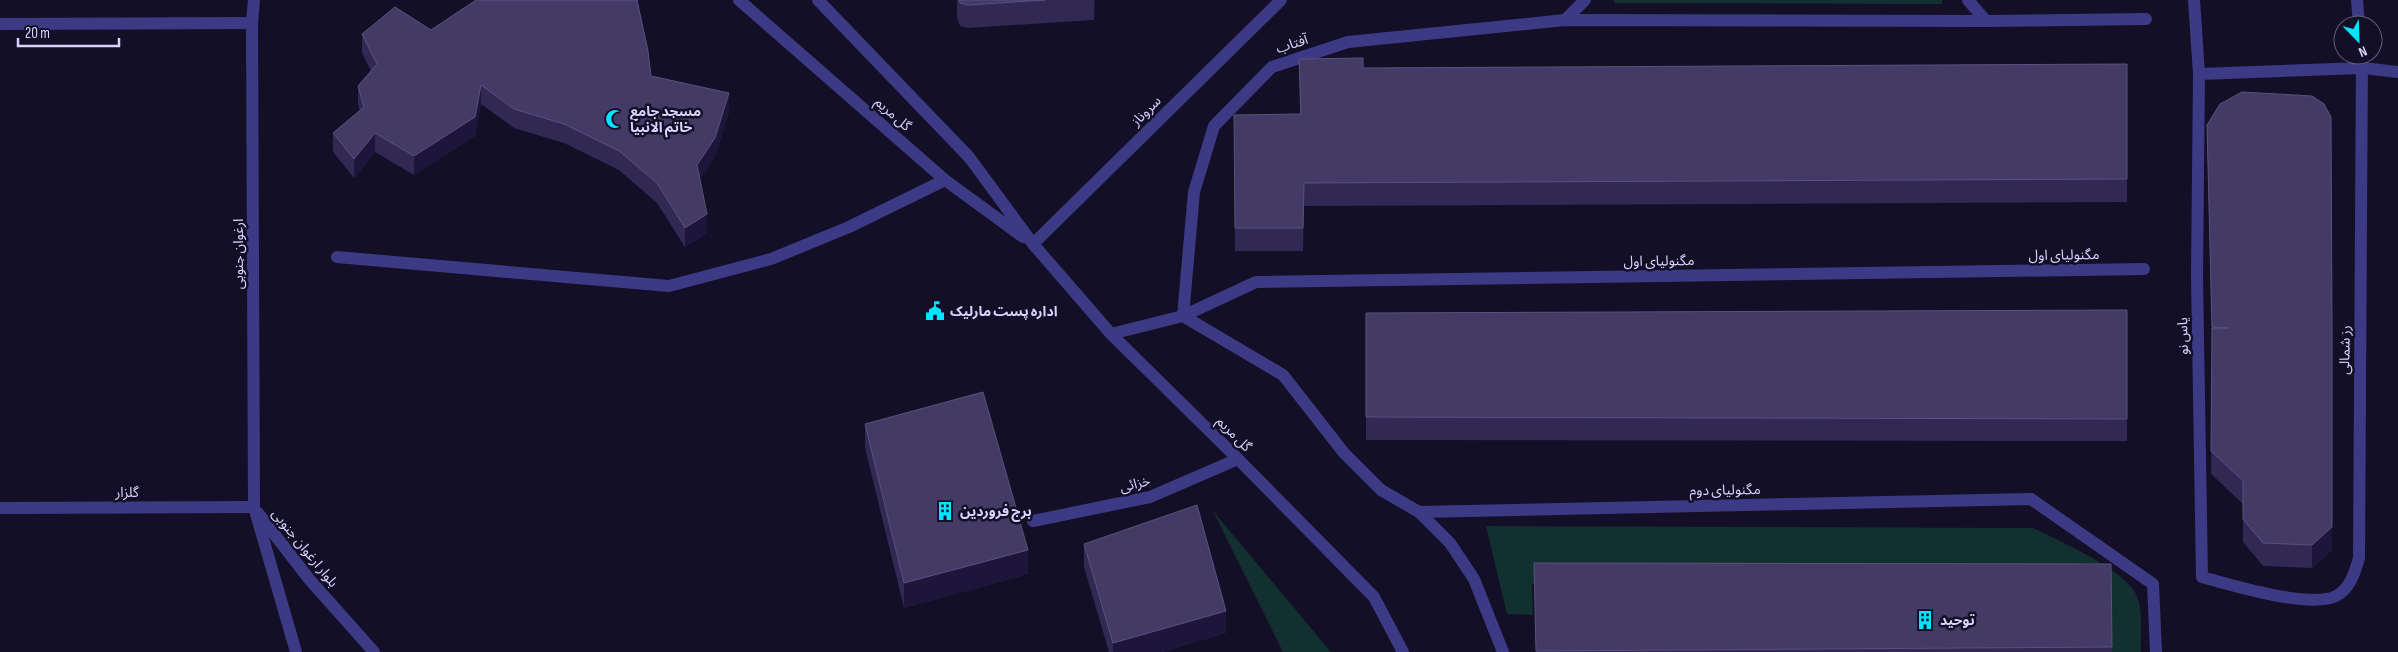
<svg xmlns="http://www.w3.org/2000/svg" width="2398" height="652" viewBox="0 0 2398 652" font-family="'Sofia Sans Condensed','Noto Sans Arabic',sans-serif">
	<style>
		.green { fill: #12302f }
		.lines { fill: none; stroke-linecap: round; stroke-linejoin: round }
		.minor { stroke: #3d3a85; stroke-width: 12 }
		.wall { fill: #312854 }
		.shaded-wall { fill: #1d163a }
		.building { fill: #433a66; stroke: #5a527e }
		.labels { text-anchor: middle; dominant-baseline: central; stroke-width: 5; stroke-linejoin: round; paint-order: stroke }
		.street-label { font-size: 14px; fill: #d9d4ff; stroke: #130f26 }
		.poi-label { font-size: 14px; font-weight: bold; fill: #d9d4ff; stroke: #130f26; text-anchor: start }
	</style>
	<rect width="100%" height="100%" fill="#130f26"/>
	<g class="green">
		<polygon points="1614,0 1942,0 1942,4 1614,3"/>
		<polygon points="1213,511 1331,652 1283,652"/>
		<path d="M1486,526L2033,528C2058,540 2125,570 2136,594C2144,611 2140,634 2141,652H2112L2111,586L1532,584L1533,615L1507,614Z"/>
	</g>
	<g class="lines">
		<g class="minor">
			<polyline points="254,0 252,23 254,507 296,652"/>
			<polyline points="739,0 945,180 1023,237"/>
			<polyline points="818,0 969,157 1033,244 1111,334 1238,459 1374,597 1403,652"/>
			<polyline points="1968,0 1986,21"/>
			<path d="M2194,0L2199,74L2197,276L2202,577C2231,585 2310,609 2336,596C2350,589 2355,572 2359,558L2362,55"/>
			<polyline points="2357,0 2359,25"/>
			<polyline points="1565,20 1585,0"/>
			<polyline points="0,24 252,23"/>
			<polyline points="2199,74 2363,68 2398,72"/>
			<polyline points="1033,244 1281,0"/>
			<polyline points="337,257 669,286 771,259 849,227 945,180"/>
			<polyline points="1183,316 1194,192 1214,126 1272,67 1348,42 1565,20 1986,21 2146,19"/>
			<polyline points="1183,316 1283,375 1344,453 1381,490 1419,512 1450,543 1474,579 1503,652"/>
			<polyline points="1111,334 1183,316 1256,282 2144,269"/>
			<polyline points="0,508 254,507"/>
			<polyline points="1419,512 2031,499 2153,584 2156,652"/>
			<polyline points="258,513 309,579 374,652"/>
			<polyline points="1033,521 1150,497 1238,459"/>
		</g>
	</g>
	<g class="wall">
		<polygon points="957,0 1095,0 1094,20 968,28 960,26 957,18"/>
		<polygon points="431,30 651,76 729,112 715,157 700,179 707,233 685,247 657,203 619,170 564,143 514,128 481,104 475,136 414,175 375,152 354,178 333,152 333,133 360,111 358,105 358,86 371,71 362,53 362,34"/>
		<polygon points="1299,59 1363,68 2127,64 2127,202 1304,206 1303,251 1235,251 1234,115 1300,114"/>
		<polygon points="2207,125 2332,550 2312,568 2263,566 2243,542 2243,504 2211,474 2212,350"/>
		<polygon points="2127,310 2127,441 1366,440 1366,313"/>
		<polygon points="865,424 1028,574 904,608 865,448"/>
		<polygon points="1084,544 1226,633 1162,652 1109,652 1084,567"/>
		<polygon points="1534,563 2111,564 2112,652 1536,652"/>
	</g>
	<g class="shaded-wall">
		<polygon points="1094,0 1095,0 1094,20"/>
		<polygon points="481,85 481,104 475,136 414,175 414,156"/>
		<polygon points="729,93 729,112 715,157 697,184 697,165"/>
		<polygon points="375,133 375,152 354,178 354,159"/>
		<polygon points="1304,183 1304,206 1303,251 1303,228"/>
		<polygon points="707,214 707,233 685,247 685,228"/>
		<polygon points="2332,326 2332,550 2312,568 2312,545"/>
		<polygon points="1028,550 1028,574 904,608 904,583"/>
		<polygon points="1226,611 1226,633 1162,652 1113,652 1113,643"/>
	</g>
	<g class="building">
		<polygon points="476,0 637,0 648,51 651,76 729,93 715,138 697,165 707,214 685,228 657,183 619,151 564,124 514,109 481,85 475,117 414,156 375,133 354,159 333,133 364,107 358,86 377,64 362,34 395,7 431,30"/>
		<polygon points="959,0 1045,0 968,5 960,3"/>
		<polygon points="1363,58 1363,68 2127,64 2127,179 1304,183 1303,228 1235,228 1234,115 1301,114 1299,59"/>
		<polygon points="2242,92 2312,96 2324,104 2331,117 2332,326 2332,527 2312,545 2263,543 2243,519 2243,481 2211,451 2212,328 2228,328 2212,327 2207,125 2220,104"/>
		<polygon points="2127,310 2127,419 1366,417 1366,313"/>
		<polygon points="983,392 1028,550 904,583 865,424"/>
		<polygon points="1197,505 1226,611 1113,643 1084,544"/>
		<polygon points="1534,563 2111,564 2112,647 1536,651"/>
	</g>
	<defs>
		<g id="mosque-bare" transform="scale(1.5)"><path d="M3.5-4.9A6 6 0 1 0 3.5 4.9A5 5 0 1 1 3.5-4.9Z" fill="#00e5ff" stroke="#130f26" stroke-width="2.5" paint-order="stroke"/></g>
		<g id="civic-bare" transform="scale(1.5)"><path d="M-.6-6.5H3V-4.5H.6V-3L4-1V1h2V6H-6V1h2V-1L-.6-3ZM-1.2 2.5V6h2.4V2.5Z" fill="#00e5ff" stroke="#130f26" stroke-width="2.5" paint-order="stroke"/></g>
		<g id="building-bare" transform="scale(1.5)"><path d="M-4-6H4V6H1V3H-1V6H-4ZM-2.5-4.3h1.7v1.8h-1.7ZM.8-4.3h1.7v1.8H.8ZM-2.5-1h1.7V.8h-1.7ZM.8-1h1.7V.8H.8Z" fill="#00e5ff" stroke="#130f26" stroke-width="2.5" paint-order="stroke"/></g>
	</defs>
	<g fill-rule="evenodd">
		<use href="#mosque-bare" x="615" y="119"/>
		<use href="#civic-bare" x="935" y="311"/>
		<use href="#building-bare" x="945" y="511"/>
		<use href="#building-bare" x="1925" y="620"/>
	</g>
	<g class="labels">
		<g class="street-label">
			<text transform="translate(1292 44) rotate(-18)">آفتاب</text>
			<text transform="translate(1146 111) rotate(-45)">سروناز</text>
			<text transform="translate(893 114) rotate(41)">گل مریم</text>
			<text transform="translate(238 254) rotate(-90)">ارغوان جنوبی</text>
			<text transform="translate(2064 255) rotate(-1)">مگنولیای اول</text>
			<text transform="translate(1659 261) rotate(-1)">مگنولیای اول</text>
			<text transform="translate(2183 336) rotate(-91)">یاس نو</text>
			<text transform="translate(2345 350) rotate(-89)">رز شمالی</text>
			<text transform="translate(1234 434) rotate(45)">گل مریم</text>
			<text transform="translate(1135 484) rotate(-14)">خزائی</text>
			<text transform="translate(1725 490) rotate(-1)">مگنولیای دوم</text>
			<text x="127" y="492">گلزار</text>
			<text transform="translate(305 548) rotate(51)">بلوار ارغوان جنوبی</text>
		</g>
		<g class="poi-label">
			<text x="630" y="111">مسجد جامع<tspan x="630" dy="16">خاتم الانبیا</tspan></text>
			<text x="950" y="311">اداره پست مارلیک</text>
			<text x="960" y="511">برج فروردین</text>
			<text x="1940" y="620">توحید</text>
		</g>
	</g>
	<g transform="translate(2358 40) rotate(157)"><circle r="24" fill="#130f26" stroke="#625e7d"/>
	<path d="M0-4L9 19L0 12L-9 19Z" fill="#00e5ff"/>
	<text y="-8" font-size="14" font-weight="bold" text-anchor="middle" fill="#d9d4ff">N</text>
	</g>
	<path d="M18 38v8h101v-8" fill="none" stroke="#d9d4ff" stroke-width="2.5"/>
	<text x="25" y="38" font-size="15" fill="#d9d4ff" stroke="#130f26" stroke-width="4" paint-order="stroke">20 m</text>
</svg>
